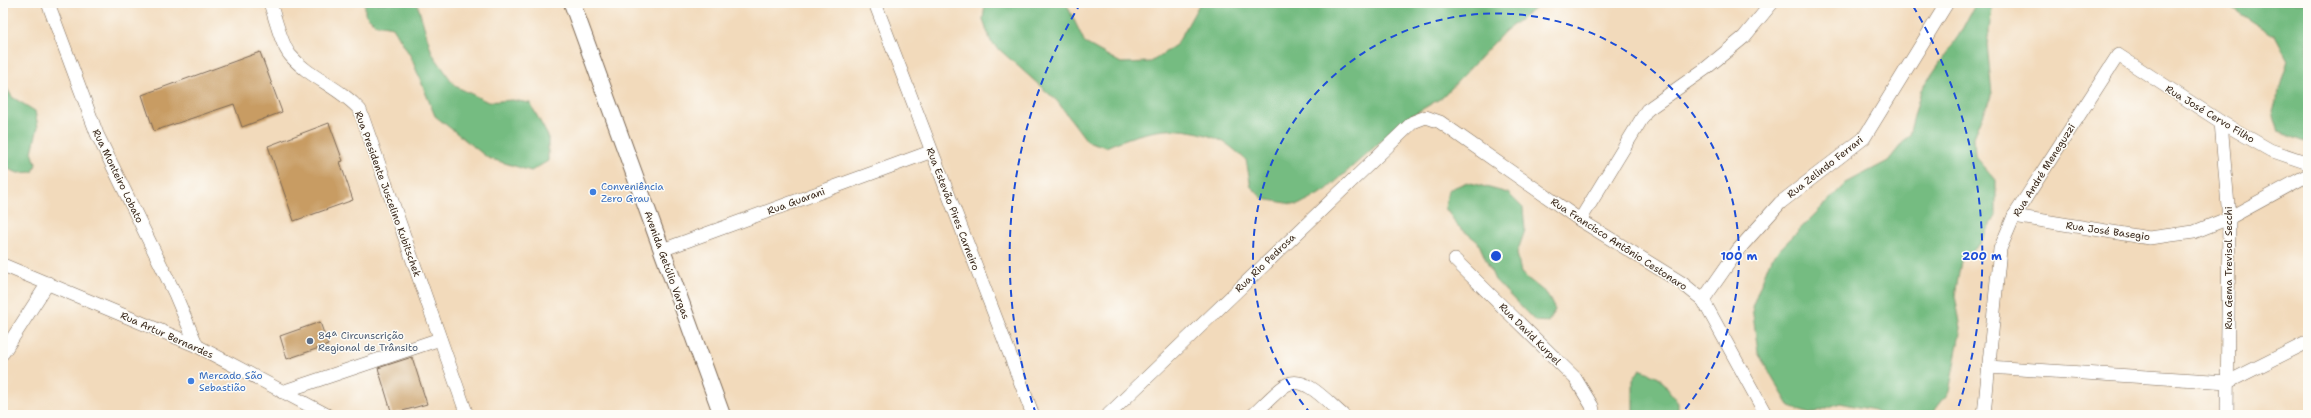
<svg xmlns="http://www.w3.org/2000/svg" width="2311" height="418" viewBox="0 0 2311 418" font-family="'Shantell Sans',sans-serif">
	<style>
		.forest { fill: #74bc81; stroke: #587350 }
		.building { fill: #c89c64 }
		.lines { fill: none; stroke-linecap: round; stroke-linejoin: round }
		.minor-casing { stroke: #7b6855; stroke-width: 14 }
		.tertiary-casing { stroke: #7b6855; stroke-width: 18 }
		.minor { stroke: #fff; stroke-width: 13 }
		.tertiary { stroke: #fff; stroke-width: 16 }
		.ring { fill: none; stroke: #1d4ed8; stroke-width: 2; stroke-dasharray: 7 5 }
		.shop-dot { fill: #3f7fe0; stroke: #fdfcf7; stroke-width: 1.5 }
		.service-dot { fill: #5c6f8a; stroke: #fdfcf7; stroke-width: 1.5 }
		.labels { text-anchor: middle; dominant-baseline: central; stroke-width: 3; stroke-linejoin: round; paint-order: stroke }
		.street-label { font-size: 10px; fill: #3b2a1e; stroke: #fdfcf7 }
		.shop-label { font-size: 10px; fill: #366cbe; stroke: #fdfcf7; text-anchor: start }
		.service-label { font-size: 10px; fill: #4e5e75; stroke: #fdfcf7; text-anchor: start }
		.centre { fill: #1d4ed8; stroke: #fdfcf7; stroke-width: 2 }
		.ring-label { font-size: 12px; text-anchor: middle; font-weight: bold; fill: #1d4ed8; stroke: #fdfcf7; stroke-width: 3; stroke-linejoin: round; paint-order: stroke }
	</style>
	<rect width="100%" height="100%" fill="#fdfcf7"/>
	<filter id="ink" filterUnits="userSpaceOnUse"><feTurbulence type="fractalNoise" baseFrequency=".025" numOctaves="2"/><feDisplacementMap in="SourceGraphic" scale="8" xChannelSelector="R" yChannelSelector="G"/><feConvolveMatrix kernelMatrix="1 2 1 2 8 2 1 2 1" color-interpolation-filters="sRGB"/></filter>
	<filter id="wash" filterUnits="userSpaceOnUse"><feTurbulence type="fractalNoise" baseFrequency=".012" numOctaves="4" result="noise"/><feDisplacementMap in="SourceGraphic" scale="16" xChannelSelector="R" yChannelSelector="G"/><feGaussianBlur stdDeviation="0.9" result="paint"/><feColorMatrix in="noise" values="0 0 0 0 0 0 0 0 0 0 0 0 0 0 0 0 0 1.4 0 .05"/><feComposite in="paint" operator="in"/></filter>
	<g filter="url(#wash)">
		<rect width="100%" height="100%" fill="#f2dabb"/>
		<g class="forest">
			<polygon points="365,3 417,3 432,53 455,86 488,102 512,100 530,103 548,136 548,161 531,171 488,158 435,116 411,57 393,27 375,24 365,14"/>
			<path d="M985,3H1066L1085,43L1121,63L1151,62L1177,44L1200,3H1542L1505,31L1443,97L1407,118L1325,191L1298,205L1263,199L1251,187L1246,160C1239,154 1231,146 1222,141C1180,122 1147,129 1106,147L1087,141L1057,101L991,42L983,20Z"/>
			<polygon points="1976,3 1990,3 1992,9 1987,44 1992,94 1974,137 1975,156 1996,180 1996,216 1979,245 1961,261 1955,296 1961,328 1949,392 1931,415 1883,415 1874,410 1840,403 1810,414 1790,407 1758,353 1752,307 1771,258 1846,183 1888,161 1909,135 1921,90 1959,35"/>
			<polygon points="2224,3 2308,3 2308,143 2279,132 2273,112 2288,60 2275,36"/>
			<polygon points="3,82 12,97 35,111 38,127 32,152 36,164 33,172 18,173 3,167"/>
			<polygon points="1467,182 1508,193 1523,208 1525,230 1517,253 1521,273 1547,294 1555,310 1548,322 1535,321 1495,280 1478,242 1458,226 1445,208 1448,190"/>
			<polygon points="1640,369 1659,377 1678,403 1678,415 1633,415 1633,380"/>
		</g>
		<g id="blocks">
			<g class="building">
				<polygon points="260,52 282,112 242,127 234,104 154,131 142,95"/>
				<polygon points="329,123 343,161 340,162 353,200 294,221 268,146"/>
				<polygon points="320,322 328,345 287,359 280,336"/>
				<polygon points="412,357 427,404 392,414 378,368"/>
			</g>
		</g>
	</g>
	<g filter="url(#ink)">
		<use href="#blocks" fill-opacity="0" stroke="#7b6855" stroke-width="1"/>
		<g class="lines">
			<g class="minor-casing">
				<g id="minor">
					<polyline points="48,3 97,134 175,294 197,346"/>
					<path d="M270,3C275,17 281,44 290,55C309,78 340,87 360,110L467,415"/>
					<polyline points="875,3 1033,415"/>
					<polyline points="2221,122 2229,218 2227,415"/>
					<polyline points="2014,216 2149,238 2194,232 2229,218 2308,175"/>
					<polyline points="1580,220 1647,110 1705,69 1744,37 1772,3"/>
					<polyline points="662,250 930,152"/>
					<polyline points="1455,260 1575,378 1592,406 1594,415"/>
					<polyline points="3,265 197,346 327,415"/>
					<polyline points="1703,300 1738,250 1780,203 1864,138 1947,3"/>
					<polyline points="3,353 48,283"/>
					<polyline points="1988,367 2228,382 2308,342"/>
					<polyline points="282,392 440,339"/>
					<polyline points="1108,415 1413,122 1426,117 1440,122 1580,220 1682,283 1703,300 1766,415"/>
					<path d="M1253,415C1262,407 1279,388 1288,384C1307,376 1329,404 1343,415"/>
					<polyline points="1984,415 2000,249 2014,216 2118,55 2221,122 2270,150 2308,163"/>
				</g>
			</g>
			<g class="tertiary-casing">
				<polyline id="tertiary" points="572,3 722,415"/>
			</g>
			<use href="#minor" class="minor"/>
			<use href="#tertiary" class="tertiary"/>
		</g>
	</g>
	<g class="ring">
		<path d="M1311 414A243 243 0 1 1 1681 414"/>
		<path d="M1036 414A486 486 0 0 1 1079 6M1913 6A486 486 0 0 1 1956 414"/>
	</g>
	<g class="shop-dot">
		<circle cx="593" cy="192" r="4"/>
		<circle cx="191" cy="381" r="4"/>
	</g>
	<circle class="service-dot" cx="310" cy="341" r="4"/>
	<g class="labels">
		<g class="street-label">
			<text transform="translate(2210 114) rotate(31)">Rua José Cervo Filho</text>
			<text transform="translate(1825 167) rotate(-38)">Rua Zelindo Ferrari</text>
			<text transform="translate(2044 170) rotate(-58)">Rua André Meneguzzi</text>
			<text transform="translate(118 176) rotate(64)">Rua Monteiro Lobato</text>
			<text transform="translate(388 194) rotate(70)">Rua Presidente Juscelino Kubitschek</text>
			<text transform="translate(796 201) rotate(-20)">Rua Guarani</text>
			<text transform="translate(953 209) rotate(69)">Rua Estevão Pires Carneiro</text>
			<text transform="translate(2108 231) rotate(8)">Rua José Basegio</text>
			<text transform="translate(1619 244) rotate(33)">Rua Francisco Antônio Cestonaro</text>
			<text transform="translate(1265 263) rotate(-44)">Rua Rio Pedrosa</text>
			<text transform="translate(667 265) rotate(70)">Avenida Getúlio Vargas</text>
			<text transform="translate(2228 268) rotate(-90)">Rua Gema Trevisol Secchi</text>
			<text transform="translate(1530 334) rotate(45)">Rua David Kurpel</text>
			<text transform="translate(167 335) rotate(24)">Rua Artur Bernardes</text>
		</g>
		<g class="shop-label">
			<text x="601" y="186">Conveniência<tspan x="601" dy="12">Zero Grau</tspan></text>
			<text x="199" y="375">Mercado São<tspan x="199" dy="12">Sebastião</tspan></text>
		</g>
		<g class="service-label">
			<text x="318" y="335">84ª Circunscrição<tspan x="318" dy="12">Regional de Trânsito</tspan></text>
		</g>
	</g>
	<circle cx="1496" cy="256" r="6" class="centre"/>
	<g class="ring-label">
		<text x="1739" y="260">100 m</text>
		<text x="1982" y="260">200 m</text>
	</g>
	<rect width="2311" height="418" fill="none" stroke="#fdfcf7" stroke-width="16"/>
</svg>
